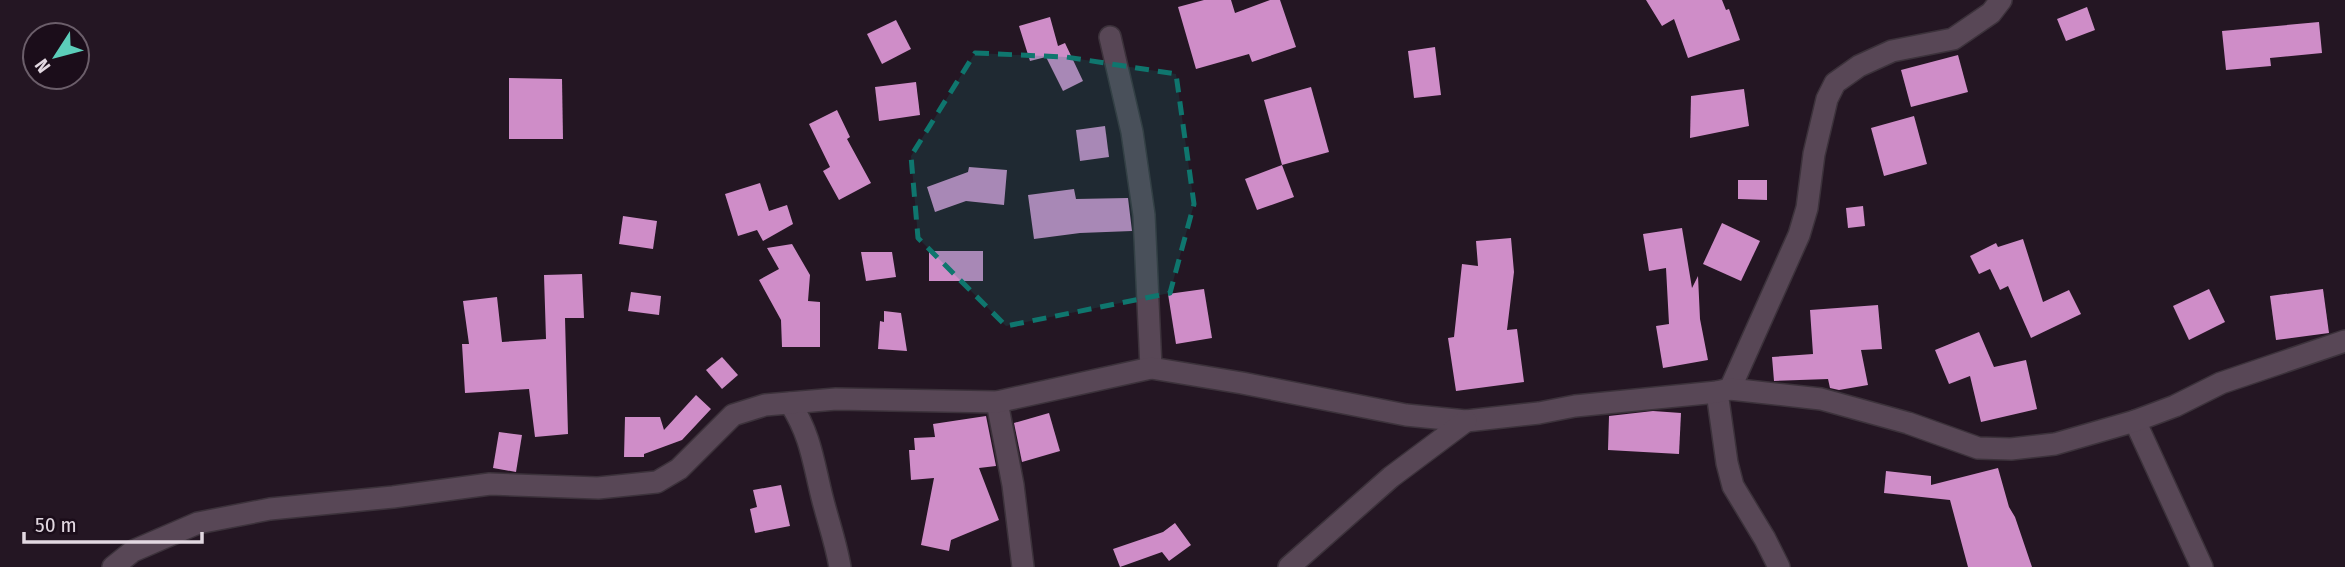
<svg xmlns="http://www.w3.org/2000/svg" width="2345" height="567" viewBox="0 0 2345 567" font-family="'Fira Sans Condensed',sans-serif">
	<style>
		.building { fill: #cf8dc8 }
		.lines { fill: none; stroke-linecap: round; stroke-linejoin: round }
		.minor-casing { stroke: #3c323b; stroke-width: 24 }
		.minor { stroke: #584756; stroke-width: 21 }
		.marked { fill: #0f766e; fill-opacity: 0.2; stroke: #0f766e; stroke-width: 5; stroke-dasharray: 14 9; stroke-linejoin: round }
	</style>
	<rect width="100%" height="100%" fill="#241623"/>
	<g class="building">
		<polygon points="1204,0 1231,0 1235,13 1270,0 1280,0 1296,47 1252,62 1249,54 1196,69 1178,7"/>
		<polygon points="1646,0 1722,0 1726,10 1729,9 1740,40 1688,58 1674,19 1662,26"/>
		<polygon points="2087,7 2095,30 2066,41 2057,19"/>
		<polygon points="1050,17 1058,46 1065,43 1083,81 1063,91 1046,57 1030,61 1019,26"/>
		<polygon points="896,20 911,49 882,64 867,34"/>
		<polygon points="2319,22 2322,53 2270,58 2271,66 2226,70 2222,31"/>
		<polygon points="1435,47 1441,95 1414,98 1408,51"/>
		<polygon points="1958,55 1968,92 1911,107 1901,70"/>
		<polygon points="509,78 562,79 563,139 509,139"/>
		<polygon points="916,82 920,115 879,121 875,87"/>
		<polygon points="1311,87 1329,152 1282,165 1264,100"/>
		<polygon points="1744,89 1749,126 1690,138 1691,96"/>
		<polygon points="837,110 850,137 847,139 871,183 839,200 823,171 830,167 809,124"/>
		<polygon points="1914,116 1927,164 1884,176 1871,128"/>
		<polygon points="1105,126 1109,157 1080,161 1076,130"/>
		<polygon points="1282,165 1294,197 1257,210 1245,179"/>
		<polygon points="969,167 1007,170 1004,205 966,201 935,212 927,187 968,172"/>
		<polygon points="1738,180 1767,180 1767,200 1738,199"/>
		<polygon points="760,183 769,211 787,205 793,224 763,241 757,230 738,236 725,194"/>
		<polygon points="1074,189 1076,199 1128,198 1132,231 1080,233 1034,239 1028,195"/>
		<polygon points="1863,206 1865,226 1848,228 1846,208"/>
		<polygon points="623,216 657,221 653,249 619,244"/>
		<polygon points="1722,223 1760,241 1741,281 1703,264"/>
		<polygon points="1682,228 1692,288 1698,276 1700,319 1708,360 1663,368 1656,326 1669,324 1666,268 1649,271 1643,234"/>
		<polygon points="1511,238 1514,272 1507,330 1517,329 1524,382 1456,391 1448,338 1454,337 1462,264 1478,266 1476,241"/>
		<polygon points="2023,239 2043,302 2069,290 2081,314 2031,338 2008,286 2000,290 1990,269 1979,274 1970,256 1996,243 1998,247"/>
		<polygon points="792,244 810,275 808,301 820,302 820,347 782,347 781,320 759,280 779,269 767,248"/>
		<rect x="929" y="251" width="54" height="30"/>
		<polygon points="861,252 892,252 896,277 866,281"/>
		<polygon points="582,274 584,318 565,318 568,434 535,437 529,389 465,393 462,344 469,344 463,301 497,297 502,342 546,339 544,275"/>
		<polygon points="1204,289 1212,338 1176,344 1168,294"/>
		<polygon points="2209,289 2225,322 2189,340 2173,306"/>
		<polygon points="2323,289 2329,333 2276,340 2270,296"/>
		<polygon points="631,292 661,296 659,315 628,311"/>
		<polygon points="1878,305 1882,349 1861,350 1868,385 1839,390 1830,388 1828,379 1774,381 1772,357 1813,354 1810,310"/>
		<polygon points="884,311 901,313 907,351 878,349 880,321 884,322"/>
		<polygon points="1979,332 1994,367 2026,360 2037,409 1981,422 1970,376 1949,384 1935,350"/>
		<polygon points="722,357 738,375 722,389 706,370"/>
		<polygon points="696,395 711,409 682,440 644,454 644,457 624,457 625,417 660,417 664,430"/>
		<polygon points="1653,411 1681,413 1679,454 1608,450 1609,416"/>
		<polygon points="1049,413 1060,451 1022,462 1014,423"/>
		<polygon points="986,416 996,466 979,468 999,520 951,540 949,551 921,545 934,478 911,480 909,450 915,450 914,438 935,437 933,424"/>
		<polygon points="499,432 522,435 516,472 493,468"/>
		<polygon points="1998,468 2009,507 2015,517 2032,567 1968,567 1950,500 1884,493 1886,471 1931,476 1931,485"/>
		<polygon points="781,485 790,526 755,533 750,509 757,507 753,490"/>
		<polygon points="1175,523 1191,545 1169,561 1162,552 1120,567 1113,549 1163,532"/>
	</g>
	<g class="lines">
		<g class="minor-casing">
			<g id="minor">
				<polyline points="1110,37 1132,132 1144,215 1151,368"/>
				<polyline points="1730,389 1799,235 1807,208 1814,154 1827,99 1835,83 1859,66 1892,51 1953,39 1991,13 2001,0"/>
				<polyline points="1717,392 1727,463 1733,486 1765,539 1779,567"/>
				<polyline points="997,402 1013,485 1023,567"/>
				<path d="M790,403C811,436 813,461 822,497C828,521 836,543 840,567"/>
				<polyline points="2135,421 2202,567"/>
				<polyline points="113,567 133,551 198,523 270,509 393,497 490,484 598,488 657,482 679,469 733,415 765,405 836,399 997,402 1151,368 1242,383 1406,415 1466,421 1539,413 1575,406 1717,392 1730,389 1821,399 1908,423 1978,448 2011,449 2055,444 2135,421 2175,406 2221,383 2345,341"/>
				<polyline points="1289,567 1391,477 1466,421"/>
			</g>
		</g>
		<use href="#minor" class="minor"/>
	</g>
	<path class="marked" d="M975,53L1066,57L1176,74L1194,204L1170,293L1006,326L918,238L911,156Z"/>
	<g transform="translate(56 56) rotate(234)"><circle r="33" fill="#1b0d1a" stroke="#6b5e6a" stroke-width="2"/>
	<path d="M0-5L12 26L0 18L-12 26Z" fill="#5cceba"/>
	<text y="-10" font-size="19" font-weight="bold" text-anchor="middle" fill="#e2d8e1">N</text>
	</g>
	<path d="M24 532v10h178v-10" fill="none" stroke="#e2d8e1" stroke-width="3.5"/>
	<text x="35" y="532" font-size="21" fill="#e2d8e1" stroke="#1b0d1a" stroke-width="5" paint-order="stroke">50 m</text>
</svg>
